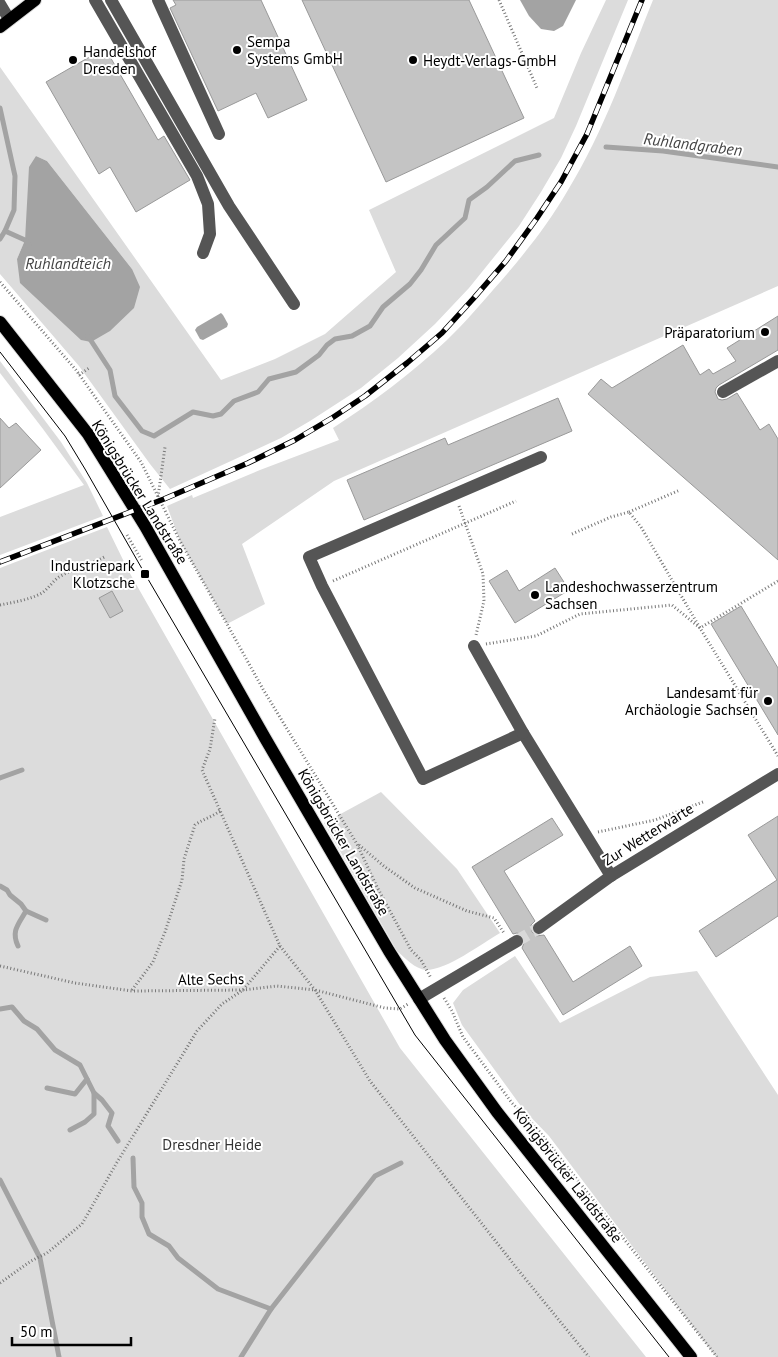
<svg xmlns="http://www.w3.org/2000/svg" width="778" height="1357" font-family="'PT Sans',sans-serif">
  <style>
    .green { fill: #dcdcdc; fill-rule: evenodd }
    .water { fill: #a3a3a3 }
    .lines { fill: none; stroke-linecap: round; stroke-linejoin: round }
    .stream { stroke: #a3a3a3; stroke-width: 5 }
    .building { fill: #c4c4c4; stroke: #999 }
    .minor-tunnel { stroke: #d9d9d9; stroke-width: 12; stroke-dasharray: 12 6; stroke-linecap: butt }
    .major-casing { stroke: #dbdbdb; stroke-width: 14 }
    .path { stroke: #777; stroke-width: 3; stroke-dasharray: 1 2.5; stroke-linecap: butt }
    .minor { stroke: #555; stroke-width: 12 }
    .major { stroke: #000; stroke-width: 12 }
    .tram { stroke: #000; stroke-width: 1 }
    .rail-casing { stroke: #000; stroke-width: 5.5 }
    .rail { stroke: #fff; stroke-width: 4; stroke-dasharray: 11; stroke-linecap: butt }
    .poi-dot { fill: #000; stroke: #fff; stroke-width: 2 }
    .labels { text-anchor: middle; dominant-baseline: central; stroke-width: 4; stroke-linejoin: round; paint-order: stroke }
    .poi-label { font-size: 15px; fill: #000; stroke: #fff; text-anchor: start }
    .street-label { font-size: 15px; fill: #000; stroke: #fff }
    .park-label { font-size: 15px; fill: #333; stroke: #fff }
    .water-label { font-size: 16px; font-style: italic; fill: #444; stroke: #fff }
  </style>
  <rect width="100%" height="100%" fill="#fff"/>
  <!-- green -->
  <g class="green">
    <path d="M606 0H628L576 126 561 158 541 192 519 226 469 288 435 324 398 358 361 388 310 421 281 438 170 489 150 464 79 366 0 274V67L221 380 275 359 325 334 396 272 369 210 554 118 581 53ZM36 156 47 161 132 269 17 259 25 240Z"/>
    <path d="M653 0H778V286L334 481 242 544 265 604 227 624 180 541 167 506 192 495 193 498 260 470 339 440 333 428C373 402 412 373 447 340 466 322 483 301 501 281 526 252 549 223 568 190 604 131 627 64 653 0Z"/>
    <polygon points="0,361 61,442 87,483 103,516 0,555 0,517 84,485 43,429 0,373"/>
    <polygon points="107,527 128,570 400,1048 646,1357 0,1357 0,568"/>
    <path d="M381 792 457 869 500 933C481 944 447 970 426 970 415 969 405 958 397 951L324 823Z"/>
    <polygon points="515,956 560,1023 650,977 697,971 778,1095 778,1357 716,1357 549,1136 523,1109 462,1025 453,1003 463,990"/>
  </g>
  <!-- water -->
  <g class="water">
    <polygon points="520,0 576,0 563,26 554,31 541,29 529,16"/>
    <polygon points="36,156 47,161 132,269 140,287 134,308 110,331 91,342 81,340 20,283 17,259 25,240 29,167"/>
    <polygon points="221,313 223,315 228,324 227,327 203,340 200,339 195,330 197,327"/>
  </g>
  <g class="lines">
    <!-- stream -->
    <g class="stream">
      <polyline points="0,108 15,176 14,210 5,231"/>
      <polyline points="606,147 663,151 778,167"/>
      <polyline points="0,239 5,231 25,240 29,245"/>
      <polyline points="88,336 110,370 115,396 142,431 154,436 193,412 213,416 221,414 234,401 258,392 269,379 296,372 319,355 327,345 335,339 352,336 370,326 383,307 410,284 421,270 436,245 465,218 469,200 487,187 515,161 539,155"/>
      <polyline points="0,778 22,770"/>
      <polyline points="0,886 7,890 10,895 21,904 26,911 46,920"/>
      <path d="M18 946C11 931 18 925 26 911"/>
      <polyline points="0,1009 12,1007 24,1021 37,1029 55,1050 80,1065 94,1093 102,1100 112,1113 108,1126 118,1141"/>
      <polyline points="47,1088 75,1094 87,1079"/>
      <polyline points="70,1130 85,1122 94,1114 94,1093"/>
      <polyline points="133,1158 134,1187 142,1203 142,1217 149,1234 169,1246 178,1258 218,1289 271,1309"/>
      <polyline points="0,1180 40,1258 59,1357"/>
      <polyline points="241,1357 271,1309 375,1176 401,1163"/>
    </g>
  </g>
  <!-- building -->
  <g class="building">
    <polygon points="173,0 261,0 307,100 268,118 256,93 218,111 170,8 176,5"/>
    <polygon points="302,0 469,0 524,118 386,182"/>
    <polygon points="105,48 158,140 164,136 190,180 136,212 110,167 99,174 46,82"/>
    <polygon points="778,316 778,350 719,385 716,388 715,392 718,399 722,400 727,399 737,393 760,430 769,424 778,439 778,560 588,394 601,379 612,388 683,345 700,375 709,369 713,374 736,361 727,348"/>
    <polygon points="558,398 572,431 364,520 347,480 445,438 448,445"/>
    <polygon points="0,418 9,428 16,423 41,450 0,488"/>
    <polygon points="555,568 569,590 515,623 489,581 507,570 519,591"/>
    <polygon points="112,591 123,611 110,618 99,598"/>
    <polygon points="741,606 778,668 778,735 711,624"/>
    <polygon points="778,816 778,916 716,957 699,931 777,880 748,835"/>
    <polygon points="552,818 563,835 504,871 535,921 531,925 532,932 536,936 544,935 573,982 630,946 642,966 563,1015 522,948 525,941 524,936 517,933 513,934 472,867"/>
  </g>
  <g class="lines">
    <!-- minor-tunnel -->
    <polyline class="minor-tunnel" points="517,941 539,928"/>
    <!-- major casing -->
    <g class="major-casing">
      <g id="major">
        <polyline points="0,27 35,0"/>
        <polyline points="0,322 88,434 145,526 265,738 389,951 445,1040 497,1112 691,1357"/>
      </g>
    </g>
    <!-- path -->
    <g class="path">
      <polyline points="499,0 537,88"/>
      <polyline points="0,282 76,370 141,462 180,541 227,624 264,691 357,844 377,887 411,950 421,960 431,978"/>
      <polyline points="79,375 89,368"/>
      <polyline points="158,497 165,447"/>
      <polyline points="459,506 483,574 484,601 476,635"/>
      <polyline points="629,512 680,490"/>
      <polyline points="572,534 611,517 629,512 641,527 700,628 778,756"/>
      <polyline points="127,535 142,561"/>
      <polyline points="333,581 516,501"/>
      <path d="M0 605C14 602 29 600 42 593 48 589 53 581 59 577 74 568 91 565 106 556"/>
      <polyline points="486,644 536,636 580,614 672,605 700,628 778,581"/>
      <polyline points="598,832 655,820 703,802"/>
      <polyline points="359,845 385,867 415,888 467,911 494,918 504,933"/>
      <polyline points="280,946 315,990 370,1081 519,1271 589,1357"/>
      <polyline points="0,966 75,983 132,991 243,990 277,986 315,990 385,1008 400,1009 408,1004"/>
      <path d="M132 990 153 962 165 932 182 880 184 859 195 825C203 819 212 817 220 811"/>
      <polyline points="444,998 452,1011 463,1037 512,1103 538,1130 717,1357"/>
      <polyline points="0,1283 31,1261 47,1253 82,1224 116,1164 197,1031 222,1004 243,990 280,946 202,770 210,749 215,718"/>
    </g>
    <!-- minor -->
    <g class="minor">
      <polyline points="95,0 197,176 208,204 210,234 203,253"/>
      <polyline points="111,0 229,206 294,304"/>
      <polyline points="158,0 219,134"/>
      <polyline points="0,4 9,19"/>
      <polyline points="723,392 778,361"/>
      <polyline points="541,457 309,557 322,586 423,779 523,733 611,876"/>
      <polyline points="474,646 523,733"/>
      <polyline points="539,928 611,876 778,774"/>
      <polyline points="419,999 517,941"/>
    </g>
    <!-- major -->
    <use href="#major" class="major"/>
    <!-- tram -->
    <polyline class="tram" points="0,352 65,436 85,469 145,574 415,1035 669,1357"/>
    <!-- rail casing -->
    <g class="rail-casing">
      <polyline id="rail" points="0,562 164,499 248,463 295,440 332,418 365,396 407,363 442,333 473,299 506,261 537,218 561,182 587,134 642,0"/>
    </g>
    <!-- rail -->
    <use href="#rail" class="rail"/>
  </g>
  <!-- markers -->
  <g class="poi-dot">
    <circle cx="237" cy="50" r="5"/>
    <circle cx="73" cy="60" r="5"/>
    <circle cx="413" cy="60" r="5"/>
    <circle cx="765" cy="332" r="5"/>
    <rect x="140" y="569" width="10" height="10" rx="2.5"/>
    <circle cx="535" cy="595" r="5"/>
    <circle cx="768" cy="701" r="5"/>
  </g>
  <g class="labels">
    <!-- poi labels -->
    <g class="poi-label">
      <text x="247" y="41">Sempa<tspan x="247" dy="17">Systems GmbH</tspan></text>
      <text x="83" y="51">Handelshof<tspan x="83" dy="17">Dresden</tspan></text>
      <text x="423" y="60">Heydt-Verlags-GmbH</text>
      <text x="755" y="332" text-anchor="end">Präparatorium</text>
      <text x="135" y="565" text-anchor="end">Industriepark<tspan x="135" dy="17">Klotzsche</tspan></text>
      <text x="545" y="586">Landeshochwasserzentrum<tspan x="545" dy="17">Sachsen</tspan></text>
      <text x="758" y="692" text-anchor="end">Landesamt für<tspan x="758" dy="17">Archäologie Sachsen</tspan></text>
    </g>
    <!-- street labels -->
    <g class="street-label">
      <text transform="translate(140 492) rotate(58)">Königsbrücker Landstraße</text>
      <text transform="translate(648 834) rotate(-32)">Zur Wetterwarte</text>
      <text transform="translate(344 842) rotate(60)">Königsbrücker Landstraße</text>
      <text transform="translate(211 979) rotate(-1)">Alte Sechs</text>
      <text transform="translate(568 1175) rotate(52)">Königsbrücker Landstraße</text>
    </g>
    <!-- park labels -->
    <g class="park-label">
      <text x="212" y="1144">Dresdner Heide</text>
    </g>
    <!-- water labels -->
    <g class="water-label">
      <text transform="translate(693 144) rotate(7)">Ruhlandgraben</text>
      <text x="68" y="263">Ruhlandteich</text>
    </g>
  </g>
  <!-- scale -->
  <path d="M12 1337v8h119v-8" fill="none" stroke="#000000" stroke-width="2.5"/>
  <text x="20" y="1337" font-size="15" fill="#000000" stroke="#ffffff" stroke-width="4" paint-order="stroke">50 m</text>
</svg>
